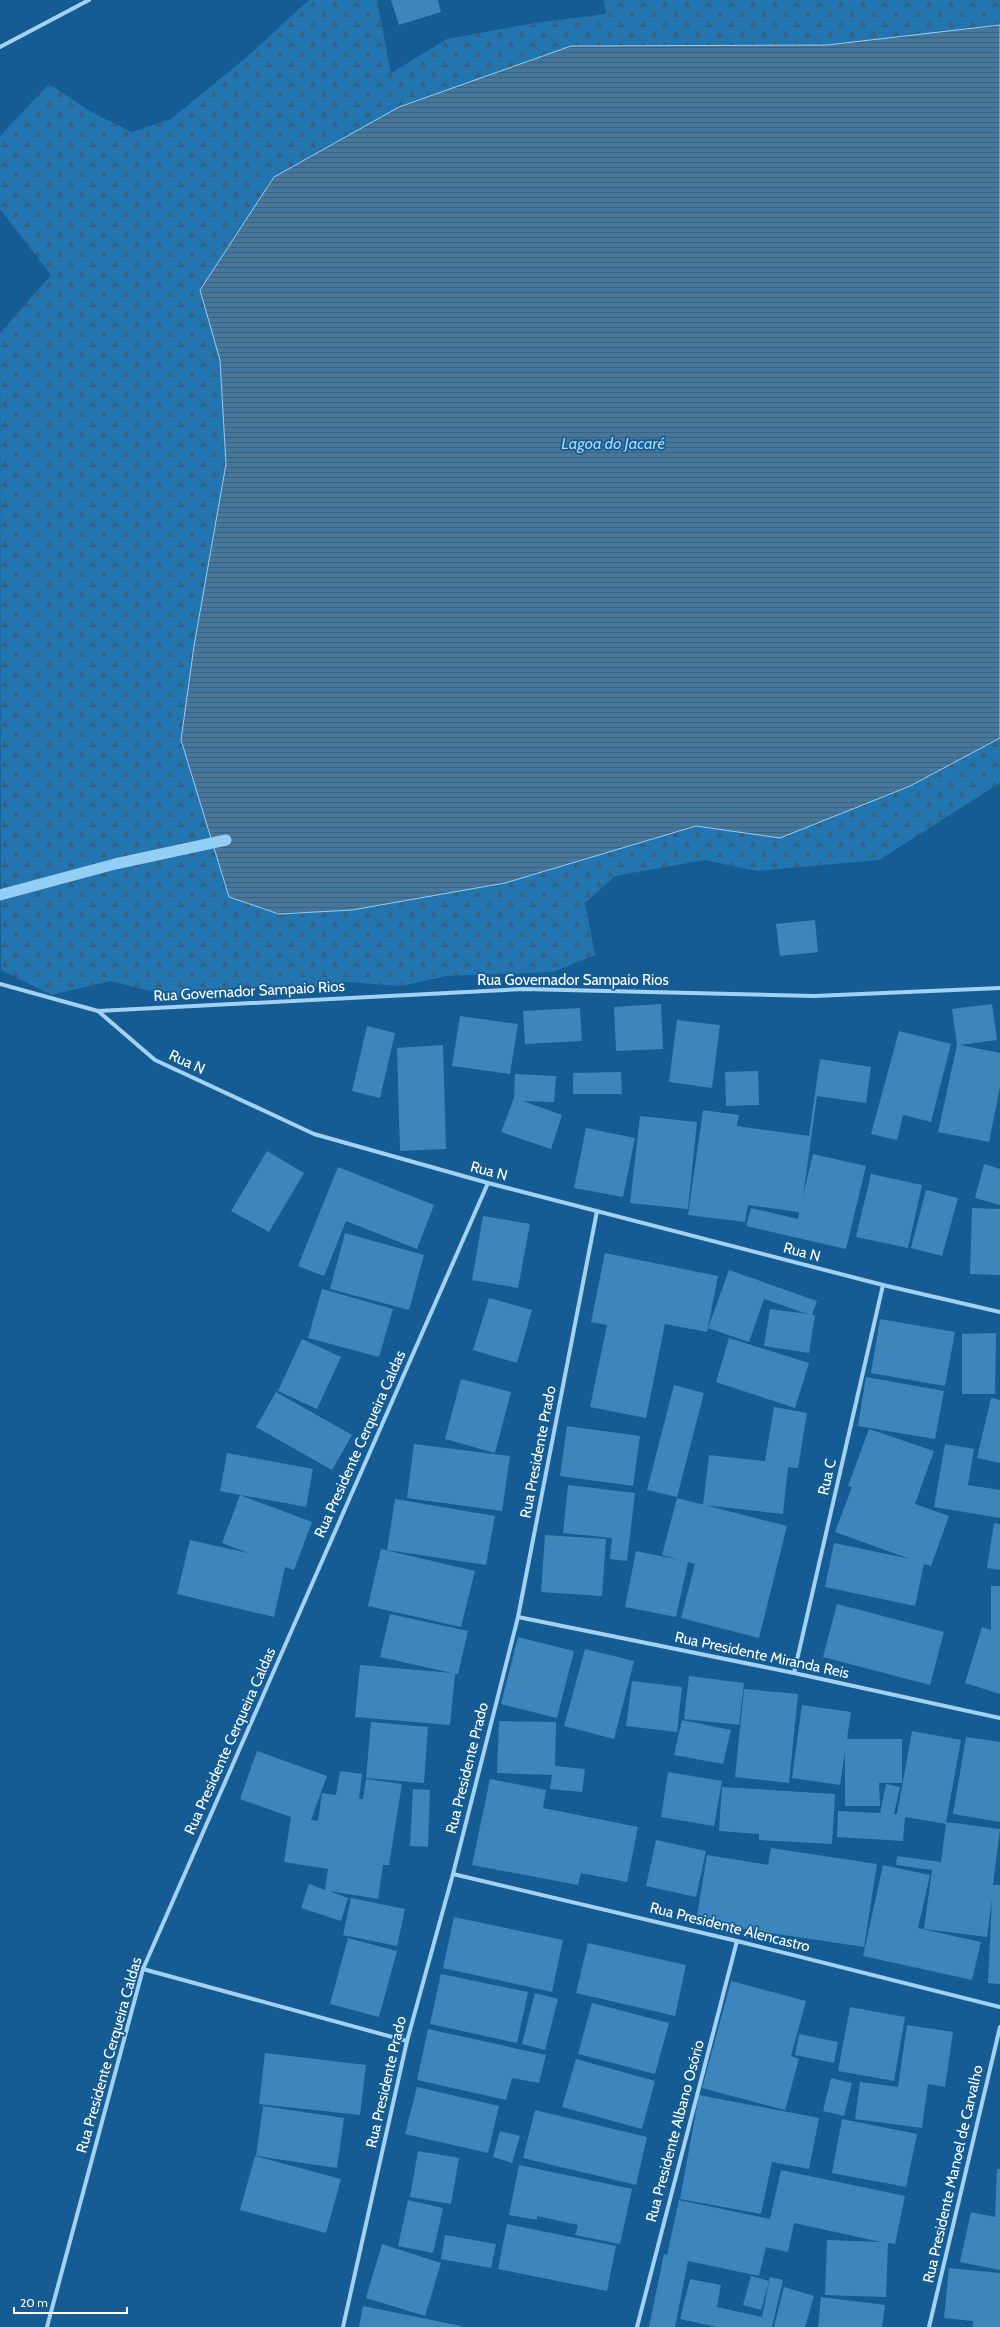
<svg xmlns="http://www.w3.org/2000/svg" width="1000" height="2327" font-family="Cabin,sans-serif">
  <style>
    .forest { fill: url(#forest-firs) }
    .water { fill: url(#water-rules); stroke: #95cef4 }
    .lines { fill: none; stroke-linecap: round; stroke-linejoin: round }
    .stream { stroke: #95cef4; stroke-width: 11 }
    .building { fill: #3d86bb }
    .minor { stroke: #a3d1f2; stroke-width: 4 }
    .labels { text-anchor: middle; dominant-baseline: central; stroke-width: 3.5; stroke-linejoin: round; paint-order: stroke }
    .street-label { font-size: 15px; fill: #fff; stroke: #145c93 }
    .water-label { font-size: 16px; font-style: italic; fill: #afdaf8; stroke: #145c93 }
  </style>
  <defs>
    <pattern id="forest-firs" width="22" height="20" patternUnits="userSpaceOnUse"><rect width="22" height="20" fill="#2375b0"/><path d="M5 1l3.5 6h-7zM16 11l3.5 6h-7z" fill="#38607e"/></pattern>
    <pattern id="water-rules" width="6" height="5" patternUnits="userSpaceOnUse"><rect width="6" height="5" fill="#44779e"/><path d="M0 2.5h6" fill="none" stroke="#485f71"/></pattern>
  </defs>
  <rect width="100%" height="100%" fill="#145c93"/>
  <!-- forest -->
  <polygon class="forest" points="309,0 377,0 391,73 447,39 534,23 606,14 604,0 1000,0 1000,783 879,860 757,871 704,860 615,876 585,903 595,955 553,972 446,976 401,986 347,982 299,989 242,986 176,997 110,981 52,995 1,970 0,333 51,275 0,209 0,136 49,84 93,113 132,132 171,119 248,56"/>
  <!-- water -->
  <polygon class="water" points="1000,25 1000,738 910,786 780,838 696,826 505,883 352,910 279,914 229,897 181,740 194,646 226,464 220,360 200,290 274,177 399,107 571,46 827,45"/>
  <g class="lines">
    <!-- stream -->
    <polyline class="stream" points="0,895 115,864 226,840"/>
  </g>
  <!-- building -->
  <g class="building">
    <polygon points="391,0 438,0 441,12 399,25"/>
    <polygon points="815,920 818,952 780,956 776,924"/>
    <polygon points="661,1004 663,1049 616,1051 614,1007"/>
    <polygon points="992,1004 997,1040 960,1045 1000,1053 1000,1087 989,1142 938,1132 957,1045 952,1009"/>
    <polygon points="580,1008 582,1041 525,1044 523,1011"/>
    <polygon points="460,1016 518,1024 510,1074 452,1066"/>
    <polygon points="677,1020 720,1025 712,1088 669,1082"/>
    <polygon points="367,1026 395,1033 380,1098 352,1091"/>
    <polygon points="899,1031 951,1044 931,1122 903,1115 897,1140 871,1134"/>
    <polygon points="443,1045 446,1149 400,1151 397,1048"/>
    <polygon points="820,1059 871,1067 866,1103 817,1096 803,1196 813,1154 866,1166 846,1249 746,1226 751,1208 798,1219 799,1212 748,1205 745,1222 688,1215 703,1110 739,1115 737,1126 809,1136"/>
    <polygon points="758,1071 759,1105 726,1106 725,1072"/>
    <polygon points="621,1072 622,1094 573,1094 573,1073"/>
    <polygon points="515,1074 556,1076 554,1102 523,1101 562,1115 551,1149 501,1132 514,1098"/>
    <polygon points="640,1116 697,1122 688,1209 630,1203"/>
    <polygon points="586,1128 635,1138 623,1197 574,1188"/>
    <polygon points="267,1151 304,1173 269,1232 231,1211"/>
    <polygon points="984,1164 1000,1169 1000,1205 975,1198"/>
    <polygon points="338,1167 434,1205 417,1249 346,1221 324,1276 298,1266"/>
    <polygon points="871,1174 922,1185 908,1248 856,1237"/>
    <polygon points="926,1190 958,1198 942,1256 911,1248"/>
    <polygon points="972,1208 1000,1209 1000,1275 970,1274"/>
    <polygon points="483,1216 530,1224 518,1288 472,1280"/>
    <polygon points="345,1233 424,1255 409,1310 330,1289"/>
    <polygon points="605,1253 718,1276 707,1332 665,1324 646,1418 590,1407 607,1325 591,1322"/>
    <polygon points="729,1270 817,1301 812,1315 815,1315 809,1353 764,1346 770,1309 808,1314 764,1299 749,1342 708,1328"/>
    <polygon points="322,1289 393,1309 379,1357 308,1338"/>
    <polygon points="489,1298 532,1310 517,1363 473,1350"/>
    <polygon points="880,1319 955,1332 945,1386 871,1373"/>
    <polygon points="996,1333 995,1394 962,1394 962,1334"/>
    <polygon points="729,1338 809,1363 795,1408 716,1382"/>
    <polygon points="302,1339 341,1357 317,1409 278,1391"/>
    <polygon points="866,1377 944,1391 935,1439 858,1426"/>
    <polygon points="461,1379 511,1392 495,1453 445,1439"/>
    <polygon points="674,1385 704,1393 677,1497 647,1490"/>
    <polygon points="276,1392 352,1435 332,1470 256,1427"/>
    <polygon points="991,1398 1000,1400 1000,1463 977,1458"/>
    <polygon points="774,1407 807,1413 798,1468 788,1467 783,1514 703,1505 709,1455 765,1461"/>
    <polygon points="567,1426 640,1436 633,1486 560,1476"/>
    <polygon points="869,1429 934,1451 915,1504 949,1516 931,1566 924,1564 915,1606 825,1587 834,1543 910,1559 835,1532 852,1487 848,1486"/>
    <polygon points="414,1444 510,1456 502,1511 407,1498"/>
    <polygon points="945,1444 974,1449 968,1485 1000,1490 1000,1518 934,1507"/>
    <polygon points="227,1453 313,1469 306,1507 220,1491"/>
    <polygon points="568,1485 635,1493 627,1561 610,1559 612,1538 563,1533"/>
    <polygon points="240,1495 312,1522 294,1570 285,1567 274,1617 177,1594 190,1540 248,1553 222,1543"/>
    <polygon points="677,1498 787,1526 759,1638 681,1618 695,1564 688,1562 676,1617 625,1607 636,1551 680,1560 662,1555"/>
    <polygon points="395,1499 495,1516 486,1565 387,1550"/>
    <polygon points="994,1523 1000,1524 1000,1570 987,1568"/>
    <polygon points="545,1535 606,1539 602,1596 541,1592"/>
    <polygon points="381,1549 475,1571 461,1627 368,1606"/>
    <polygon points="991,1586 1000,1586 1000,1694 965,1683 982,1627 991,1630"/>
    <polygon points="837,1604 944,1632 930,1685 823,1657"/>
    <polygon points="390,1614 468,1631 458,1674 455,1674 450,1725 355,1717 360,1665 452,1673 380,1657"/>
    <polygon points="518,1637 574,1651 557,1718 501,1704"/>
    <polygon points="585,1649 634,1661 614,1739 564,1726"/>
    <polygon points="689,1676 744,1683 739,1725 684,1719"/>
    <polygon points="632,1681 682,1687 677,1732 626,1726"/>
    <polygon points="744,1689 798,1694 789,1783 735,1777"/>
    <polygon points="802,1705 851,1712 847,1739 902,1739 902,1783 879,1783 880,1806 845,1806 845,1752 840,1785 792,1778"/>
    <polygon points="682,1720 731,1730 723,1764 674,1755"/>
    <polygon points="499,1721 556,1722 555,1766 585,1769 582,1792 550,1789 552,1775 497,1773"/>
    <polygon points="371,1722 428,1727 424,1783 366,1778"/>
    <polygon points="912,1731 961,1740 946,1822 1000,1829 993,1885 1000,1885 1000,1984 988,1983 992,1899 987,1937 924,1929 932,1870 896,1865 897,1856 941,1862 946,1824 905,1817 903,1841 837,1837 838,1811 880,1813 886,1784 900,1787 894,1814 897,1814"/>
    <polygon points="966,1737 1000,1742 1000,1822 953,1814"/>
    <polygon points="257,1751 327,1776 311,1820 318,1821 322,1793 336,1795 340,1771 362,1774 359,1799 363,1799 366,1779 402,1784 389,1865 383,1865 378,1899 329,1891 348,1898 341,1921 301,1908 309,1884 325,1890 328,1869 284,1862 291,1817 240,1799"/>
    <polygon points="668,1772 722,1781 714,1826 661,1817"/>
    <polygon points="490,1779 546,1790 543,1808 638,1827 627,1882 581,1873 578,1885 472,1865"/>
    <polygon points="722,1787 835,1794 832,1844 759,1840 759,1834 719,1831"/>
    <polygon points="413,1789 430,1790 428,1847 410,1846"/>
    <polygon points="656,1840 706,1851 696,1897 646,1886"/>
    <polygon points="771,1848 877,1864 864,1947 696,1922 707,1855 768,1865"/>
    <polygon points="883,1865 930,1875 918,1928 981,1942 972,1980 863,1956"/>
    <polygon points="351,1898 405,1909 397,1946 343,1935"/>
    <polygon points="454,1917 563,1940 552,1992 443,1968"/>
    <polygon points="348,1938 397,1951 379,2017 330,2004"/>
    <polygon points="588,1943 686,1965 675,2016 576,1993"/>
    <polygon points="441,1974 528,1992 517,2043 430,2024"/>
    <polygon points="731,1981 806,2001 791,2056 799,2059 785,2110 702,2088"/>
    <polygon points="535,1993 558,1999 545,2050 522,2044"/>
    <polygon points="592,2003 669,2023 655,2074 578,2054"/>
    <polygon points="850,2007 905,2017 894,2081 838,2071"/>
    <polygon points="907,2025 953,2032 945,2087 928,2084 922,2128 855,2119 860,2082 898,2087"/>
    <polygon points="428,2029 546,2055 539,2083 512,2078 506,2100 417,2080"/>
    <polygon points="799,2034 838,2042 834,2063 795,2055"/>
    <polygon points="265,2053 366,2065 360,2115 259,2104"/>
    <polygon points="576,2059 655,2081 642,2129 562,2107"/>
    <polygon points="831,2078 852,2083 844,2116 823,2111"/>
    <polygon points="417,2087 499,2106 488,2153 405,2134"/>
    <polygon points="699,2095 819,2118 809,2169 772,2162 761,2214 680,2199"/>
    <polygon points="263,2106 344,2118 337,2168 256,2156"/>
    <polygon points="535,2110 647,2137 636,2185 523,2158"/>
    <polygon points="842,2119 917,2134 906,2187 832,2173"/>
    <polygon points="500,2131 520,2136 512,2163 493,2157"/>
    <polygon points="418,2151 459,2158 451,2204 410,2197"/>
    <polygon points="255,2156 341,2179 326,2233 240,2210"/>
    <polygon points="519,2165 632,2189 620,2244 575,2235 578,2225 537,2216 537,2220 509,2215"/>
    <polygon points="997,2169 1000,2169 1000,2270 960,2262 971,2212 995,2217"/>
    <polygon points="781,2170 905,2196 895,2244 888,2243 886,2297 825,2295 827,2240 881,2242 794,2223 788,2252 766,2247 759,2276 688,2261 675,2327 649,2327 664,2254 667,2255 679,2200 770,2219"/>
    <polygon points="408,2200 443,2208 433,2253 398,2246"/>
    <polygon points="507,2224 616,2246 607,2291 498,2269"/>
    <polygon points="445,2235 496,2244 491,2268 441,2259"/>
    <polygon points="382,2244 441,2263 425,2316 366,2298"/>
    <polygon points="949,2268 1000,2273 1000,2327 973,2327 973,2321 944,2318"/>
    <polygon points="751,2276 769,2281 761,2310 743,2305"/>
    <polygon points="770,2277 783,2280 772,2327 717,2327 680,2319 690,2279 721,2285 717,2307 762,2317"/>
    <polygon points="784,2287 814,2296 805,2327 774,2327"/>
    <polygon points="821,2297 885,2305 882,2327 818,2327"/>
    <polygon points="363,2306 461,2326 461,2327 359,2327"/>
  </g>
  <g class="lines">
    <!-- minor -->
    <g class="minor">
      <polyline points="0,47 89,0"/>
      <polyline points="0,984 98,1011 155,1060 314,1134 488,1183 883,1285 1000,1312"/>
      <polyline points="98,1011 524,989 814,996 1000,988"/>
      <polyline points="518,1617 794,1673 1000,1718"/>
      <polyline points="794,1673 883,1285"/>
      <polyline points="453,1874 737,1941 1000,2007"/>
      <polyline points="143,1969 407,2041"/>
      <polyline points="47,2327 143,1969 488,1183"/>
      <polyline points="343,2327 407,2041 453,1874 518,1617 597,1211"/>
      <polyline points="637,2327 737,1941"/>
      <polyline points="929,2327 1000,2027"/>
    </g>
  </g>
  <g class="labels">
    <!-- street labels -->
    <g class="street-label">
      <text x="573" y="980">Rua Governador Sampaio Rios</text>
      <text transform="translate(249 991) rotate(-3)">Rua Governador Sampaio Rios</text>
      <text transform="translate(187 1062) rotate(25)">Rua N</text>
      <text transform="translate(489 1171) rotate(15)">Rua N</text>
      <text transform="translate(802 1252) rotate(15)">Rua N</text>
      <text transform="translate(360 1444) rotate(-66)">Rua Presidente Cerqueira Caldas</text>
      <text transform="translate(538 1452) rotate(-79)">Rua Presidente Prado</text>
      <text transform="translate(827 1477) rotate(-77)">Rua C</text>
      <text transform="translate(762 1655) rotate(12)">Rua Presidente Miranda Reis</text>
      <text transform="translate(230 1741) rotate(-66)">Rua Presidente Cerqueira Caldas</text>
      <text transform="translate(467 1768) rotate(-76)">Rua Presidente Prado</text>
      <text transform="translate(730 1927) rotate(14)">Rua Presidente Alencastro</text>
      <text transform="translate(109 2055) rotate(-74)">Rua Presidente Cerqueira Caldas</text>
      <text transform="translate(386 2082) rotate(-77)">Rua Presidente Prado</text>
      <text transform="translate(675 2131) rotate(-75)">Rua Presidente Albano Osório</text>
      <text transform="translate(953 2174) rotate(-77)">Rua Presidente Manoel de Carvalho</text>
    </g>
    <!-- water labels -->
    <g class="water-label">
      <text x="613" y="443">Lagoa do Jacaré</text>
    </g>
  </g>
  <!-- scale -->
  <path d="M14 2307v6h113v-6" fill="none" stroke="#ffffff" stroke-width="2"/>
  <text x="20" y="2307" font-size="12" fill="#ffffff" stroke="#145c93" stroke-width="3" paint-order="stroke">20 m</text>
</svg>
